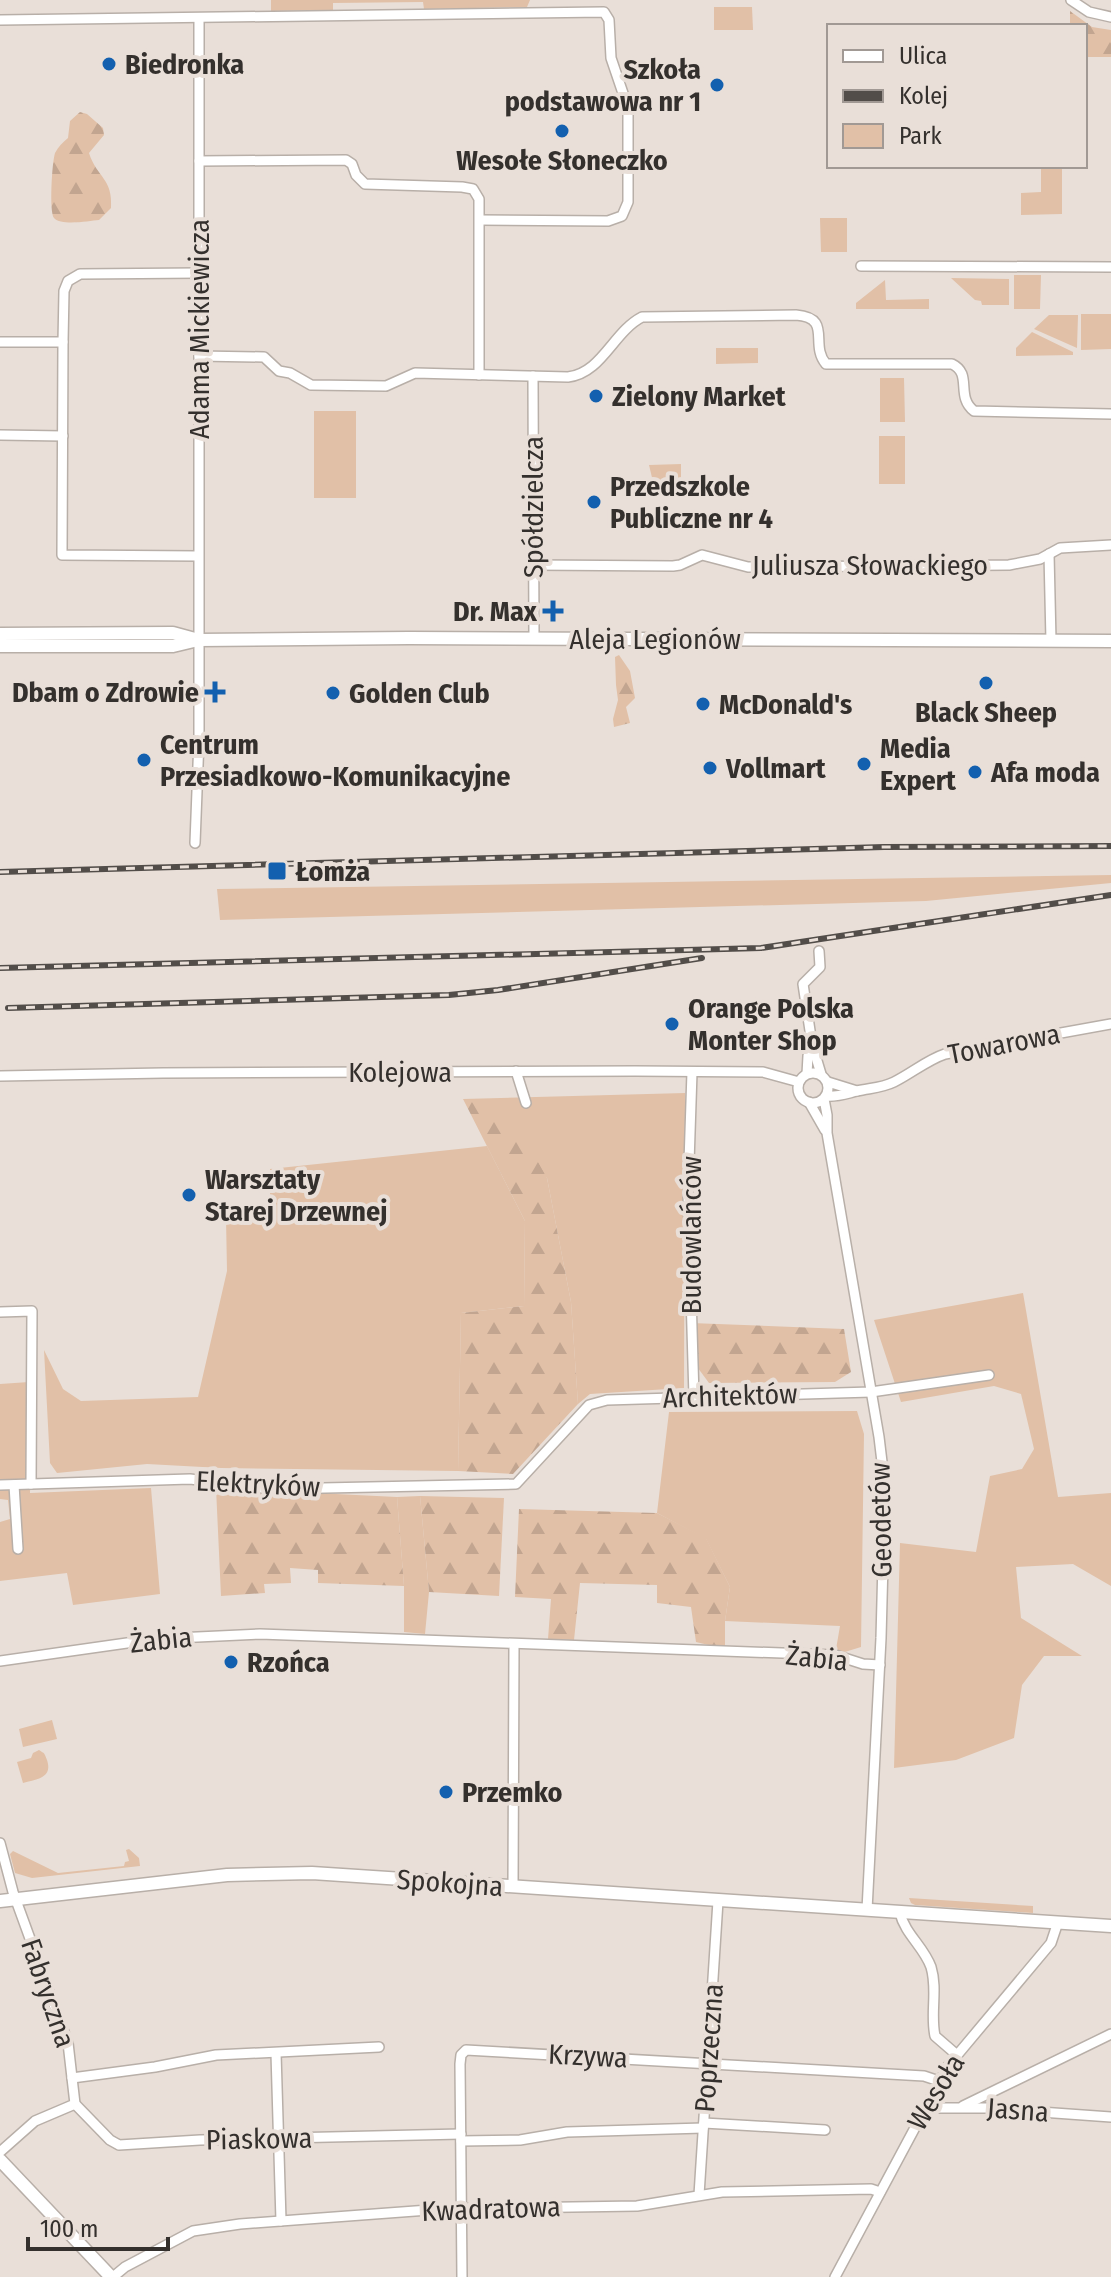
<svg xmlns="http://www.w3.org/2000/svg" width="1111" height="2277" font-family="'Fira Sans Condensed',sans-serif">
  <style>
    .green { fill: #e1c0a7 }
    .forest { fill: url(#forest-firs) }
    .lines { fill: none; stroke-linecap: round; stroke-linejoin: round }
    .street-casing { stroke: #b8afa8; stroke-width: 12 }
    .secondary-casing { stroke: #b8afa8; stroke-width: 15 }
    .street { stroke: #fff; stroke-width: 9 }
    .secondary { stroke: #fff; stroke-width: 12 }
    .rail-casing { stroke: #524d49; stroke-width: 6 }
    .rail { stroke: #e9dfd8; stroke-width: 3; stroke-dasharray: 9; stroke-linecap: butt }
    .poi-dot { fill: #1360af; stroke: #e9dfd8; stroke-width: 3 }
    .labels { text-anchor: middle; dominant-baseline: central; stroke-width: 8; stroke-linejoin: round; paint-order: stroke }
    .poi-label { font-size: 28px; font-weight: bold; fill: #34302d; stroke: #e9dfd8; text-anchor: start }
    .street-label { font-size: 28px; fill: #34302d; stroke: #e9dfd8 }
  </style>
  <defs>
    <pattern id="forest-firs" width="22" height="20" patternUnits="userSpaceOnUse" patternTransform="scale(2)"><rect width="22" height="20" fill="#e1c0a7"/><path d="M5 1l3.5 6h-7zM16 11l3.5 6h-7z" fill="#c2a590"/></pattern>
  </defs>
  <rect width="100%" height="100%" fill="#e9dfd8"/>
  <!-- green -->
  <g class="green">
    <polygon points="271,0 530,0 527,7 424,9 423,2 333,3 333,10 271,11"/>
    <polygon points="714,7 752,7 753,30 714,30"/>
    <polygon points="1041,166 1062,166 1062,214 1021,215 1021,193 1041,192"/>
    <polygon points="820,218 847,218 847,252 821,252"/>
    <polygon points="1014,275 1041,275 1040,309 1014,309"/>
    <polygon points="951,278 1009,279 1009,305 982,305 981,301 975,300"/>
    <polygon points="885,280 886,300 929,299 929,309 856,309 856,303"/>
    <polygon points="1081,314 1111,314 1111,349 1081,350"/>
    <polygon points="1049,315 1078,315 1077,348 1034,329"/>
    <polygon points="1032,332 1073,352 1073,355 1016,356 1016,348"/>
    <polygon points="716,348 758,348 758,363 716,364"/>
    <polygon points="880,378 904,378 905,422 880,422"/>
    <rect x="314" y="411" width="42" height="87"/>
    <polygon points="905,436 905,484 879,484 879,436"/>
    <polygon points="681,464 681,490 655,490 649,465"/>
    <polygon points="1111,875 1111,883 926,901 220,920 217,889"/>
    <polygon points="685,1093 684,1388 590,1394 578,1404 571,1302 547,1178 463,1099"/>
    <polygon points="487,1146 525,1221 524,1306 461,1313 458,1471 221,1468 147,1464 57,1473 50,1463 44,1350 63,1389 81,1401 198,1397 227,1271 226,1218 270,1215 270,1169"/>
    <polygon points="1023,1293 1058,1497 1111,1493 1111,1586 1073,1564 1016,1567 1021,1618 1082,1656 1044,1656 1022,1685 1014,1738 956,1760 894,1768 900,1543 976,1552 990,1476 1022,1469 1034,1449 1021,1394 994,1386 901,1402 874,1320"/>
    <polygon points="29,1382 30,1493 151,1488 160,1594 73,1605 67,1573 0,1581 0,1522 10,1519 8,1500 0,1499 0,1384"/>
    <polygon points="857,1411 864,1434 861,1647 835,1655 840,1626 725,1621 730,1587 706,1539 657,1513 669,1412"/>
    <polygon points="420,1496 429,1592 425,1634 404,1632 404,1586 397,1497"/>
    <polygon points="52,1720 57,1739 23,1747 19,1729"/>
    <path d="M39 1750C45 1754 44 1752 47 1760 53 1778 37 1779 23 1783L17 1762 31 1758 33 1753Z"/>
    <polygon points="129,1849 139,1858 140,1866 32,1878 15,1873 10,1854 13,1851 58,1873 124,1866 125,1862 129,1861 126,1850"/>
    <polygon points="909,1898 1033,1906 1033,1913 915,1905 911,1903"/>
  </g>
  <!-- forest -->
  <g class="forest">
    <polygon points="1070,11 1092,27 1111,30 1111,57 1085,57 1085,26 1070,26"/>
    <path d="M80 112 87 114 103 128 104 135 89 153C97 178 113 178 111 208L99 220C89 221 61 226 54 218 49 212 52 162 55 153 58 147 63 142 68 138L70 121Z"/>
    <polygon points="619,655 630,671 635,698 626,707 630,723 614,727 613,719 618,700 616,685 615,657"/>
    <polygon points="463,1099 513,1116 547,1178 571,1302 578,1404 513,1474 458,1471 461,1313 524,1306 525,1221"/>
    <polygon points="691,1323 844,1329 851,1372 835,1382 709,1383 692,1360"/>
    <polygon points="216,1488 397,1497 404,1586 318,1583 318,1570 290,1568 291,1583 264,1584 265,1593 221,1596"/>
    <polygon points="420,1496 504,1498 499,1596 429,1592"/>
    <polygon points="519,1509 657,1513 706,1538 730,1587 725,1621 725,1649 696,1642 691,1607 657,1603 657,1585 580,1583 574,1640 548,1639 551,1599 515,1597"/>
  </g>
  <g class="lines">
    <!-- street casing -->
    <g class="street-casing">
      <g id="street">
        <polyline points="1071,0 1089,12 1111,17"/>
        <polyline points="0,20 604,12 609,20 611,58 628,108 628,202 622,216 608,221 480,220"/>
        <polyline points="199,161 346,160 352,164 356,175 365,184 462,187 473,189 479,199 479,375"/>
        <polyline points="861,266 1111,267"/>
        <polyline points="0,342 63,342 64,291 68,281 80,274 199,273"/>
        <polyline points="63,342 62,555 198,556"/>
        <path d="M199 356 264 357 279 371 290 373 311 385 386 386 415 373 568 377C602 373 613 332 642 317L796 315C833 318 809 344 826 364H952C973 374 955 396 974 411L1111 414"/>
        <polyline points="533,376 534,639"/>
        <polyline points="0,435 63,436"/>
        <polyline points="1049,554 1051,641"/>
        <polyline points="533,565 673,566 680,565 702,555 748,567 1009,565 1040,559 1060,548 1111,545"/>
        <polyline points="195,843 199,739 199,18"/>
        <polyline points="819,951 820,967 803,984 812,1044 821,1074"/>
        <polyline points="516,1071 526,1103"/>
        <polyline points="692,1072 688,1193 694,1397"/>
        <circle cx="813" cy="1088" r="15"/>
        <polyline points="807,1074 808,1056 812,1044"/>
        <polyline points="0,1076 163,1073 635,1071 763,1072 799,1082"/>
        <polyline points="828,1082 857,1091"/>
        <path d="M826 1096C838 1097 845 1094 857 1091 870 1088 882 1088 894 1082 912 1073 927 1060 945 1054L1111 1024"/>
        <polyline points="824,1099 827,1115 827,1133 879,1437 885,1487 881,1638 867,1910"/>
        <polyline points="809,1102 825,1130"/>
        <polyline points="0,1312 32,1311 31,1484"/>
        <path d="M0 1485 190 1479C219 1482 247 1488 276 1489L516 1484 589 1405 607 1400 871 1392 989 1375"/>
        <polyline points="14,1485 18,1549"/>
        <polyline points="0,1661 155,1639 260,1634 835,1655 863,1664 880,1665"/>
        <polyline points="0,1843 13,1892 68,2043 75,2104 35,2121 0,2152"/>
        <polyline points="513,1887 514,1645"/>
        <path d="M900 1913C905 1934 924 1947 931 1967 938 1990 930 2013 935 2036L957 2055"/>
        <polyline points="276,2053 281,2221"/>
        <polyline points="72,2078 155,2067 216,2055 379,2047"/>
        <polyline points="75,2104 110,2140 119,2145 200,2140 461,2134"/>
        <polyline points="963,2106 1111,2034"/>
        <polyline points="924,2108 986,2108 1111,2117"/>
        <polyline points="704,2123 825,2130"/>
        <polyline points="461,2141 520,2140 567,2132 703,2128"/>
        <polyline points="699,2195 718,1901"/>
        <polyline points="113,2277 125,2267 193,2231 240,2224 442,2209 637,2206 722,2192 871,2189 880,2192"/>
        <polyline points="462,2277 460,2064 461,2055 466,2050 924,2076 939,2081"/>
        <polyline points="835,2277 948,2066 1051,1943 1058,1922"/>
      </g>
    </g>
    <!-- secondary casing -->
    <g class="secondary-casing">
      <g id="secondary">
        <polyline points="0,634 173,633 195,639"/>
        <polyline points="0,646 173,646 198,640 409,638 1111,641"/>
        <polyline points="0,1901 227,1875 312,1873 1111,1926"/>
        <polyline points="0,2160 111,2277"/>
      </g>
    </g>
    <!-- street -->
    <use href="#street" class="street"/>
    <!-- secondary -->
    <use href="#secondary" class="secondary"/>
    <!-- rail casing -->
    <g class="rail-casing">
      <g id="rail">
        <polyline points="0,872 884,847 1111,846"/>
        <polyline points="0,968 761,948 1111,895"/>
        <polyline points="8,1008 449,995 498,990 702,958"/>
      </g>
    </g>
    <!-- rail -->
    <use href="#rail" class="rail"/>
  </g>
  <!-- markers -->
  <g class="poi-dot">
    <circle cx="109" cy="64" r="8"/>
    <circle cx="717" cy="85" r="8"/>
    <circle cx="562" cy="131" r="8"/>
    <circle cx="596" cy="396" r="8"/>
    <circle cx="594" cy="502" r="8"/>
    <path d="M549 599h8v8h8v8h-8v8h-8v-8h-8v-8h8z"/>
    <circle cx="986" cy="683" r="8"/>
    <path d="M211 680h8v8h8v8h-8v8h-8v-8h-8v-8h8z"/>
    <circle cx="333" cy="693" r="8"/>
    <circle cx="703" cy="704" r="8"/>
    <circle cx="144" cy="760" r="8"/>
    <circle cx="864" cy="764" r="8"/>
    <circle cx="710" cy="768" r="8"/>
    <circle cx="975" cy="772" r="8"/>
    <rect x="267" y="861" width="20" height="20" rx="4"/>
    <circle cx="672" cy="1024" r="8"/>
    <circle cx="189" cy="1195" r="8"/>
    <circle cx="231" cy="1662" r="8"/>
    <circle cx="446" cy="1792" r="8"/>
  </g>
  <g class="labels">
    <!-- poi labels -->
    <g class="poi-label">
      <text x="125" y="64">Biedronka</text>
      <text x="701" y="69" text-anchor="end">Szkoła<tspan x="701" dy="32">podstawowa nr 1</tspan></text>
      <text x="562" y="160" text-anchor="middle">Wesołe Słoneczko</text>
      <text x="612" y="396">Zielony Market</text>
      <text x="610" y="486">Przedszkole<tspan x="610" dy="32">Publiczne nr 4</tspan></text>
      <text x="537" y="611" text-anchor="end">Dr. Max</text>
      <text x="199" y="692" text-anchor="end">Dbam o Zdrowie</text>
      <text x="349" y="693">Golden Club</text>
      <text x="719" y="704">McDonald's</text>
      <text x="986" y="712" text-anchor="middle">Black Sheep</text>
      <text x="160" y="744">Centrum<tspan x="160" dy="32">Przesiadkowo-Komunikacyjne</tspan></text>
      <text x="880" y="748">Media<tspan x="880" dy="32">Expert</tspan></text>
      <text x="726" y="768">Vollmart</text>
      <text x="991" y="772">Afa moda</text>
      <text x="295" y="871">Łomża</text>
      <text x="688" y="1008">Orange Polska<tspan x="688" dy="32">Monter Shop</tspan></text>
      <text x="205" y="1179">Warsztaty<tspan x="205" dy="32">Starej Drzewnej</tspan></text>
      <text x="247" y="1662">Rzońca</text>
      <text x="462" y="1792">Przemko</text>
    </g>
    <!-- street labels -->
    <g class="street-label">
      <text transform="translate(199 329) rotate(-90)">Adama Mickiewicza</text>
      <text transform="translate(533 507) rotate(-90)">Spółdzielcza</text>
      <text x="870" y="565">Juliusza Słowackiego</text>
      <text x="655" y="639">Aleja Legionów</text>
      <text transform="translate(1004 1044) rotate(-11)">Towarowa</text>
      <text x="400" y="1072">Kolejowa</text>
      <text transform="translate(691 1235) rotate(-90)">Budowlańców</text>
      <text transform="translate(730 1396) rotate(-2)">Architektów</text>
      <text transform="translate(258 1484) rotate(3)">Elektryków</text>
      <text transform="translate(881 1520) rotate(-91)">Geodetów</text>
      <text transform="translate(161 1640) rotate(-6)">Żabia</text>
      <text transform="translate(817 1658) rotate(6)">Żabia</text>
      <text transform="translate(450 1883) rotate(4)">Spokojna</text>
      <text transform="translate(48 1993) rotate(71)">Fabryczna</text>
      <text transform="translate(709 2048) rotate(-86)">Poprzeczna</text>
      <text transform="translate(588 2056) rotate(3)">Krzywa</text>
      <text transform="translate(936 2092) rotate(-59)">Wesoła</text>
      <text transform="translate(1018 2110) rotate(4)">Jasna</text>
      <text transform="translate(259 2139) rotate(-1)">Piaskowa</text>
      <text transform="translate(491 2209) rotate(-2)">Kwadratowa</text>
    </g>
  </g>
  <!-- legend -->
  <rect x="827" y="24" width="260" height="144" fill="#e9dfd8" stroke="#a19994" stroke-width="2"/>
  <rect x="843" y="50" width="40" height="12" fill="#ffffff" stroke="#a19994" stroke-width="2"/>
  <text x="899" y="64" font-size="24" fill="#34302d">Ulica</text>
  <rect x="843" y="90" width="40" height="12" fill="#524d49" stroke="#a19994" stroke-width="2"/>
  <text x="899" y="104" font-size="24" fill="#34302d">Kolej</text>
  <rect x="843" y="124" width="40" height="24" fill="#e1c0a7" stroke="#a19994" stroke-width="2"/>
  <text x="899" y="144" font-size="24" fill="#34302d">Park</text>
  <!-- scale -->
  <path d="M28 2237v12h140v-12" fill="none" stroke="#34302d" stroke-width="4"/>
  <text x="40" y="2237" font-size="24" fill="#34302d" stroke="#e9dfd8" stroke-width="6" paint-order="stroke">100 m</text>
</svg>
